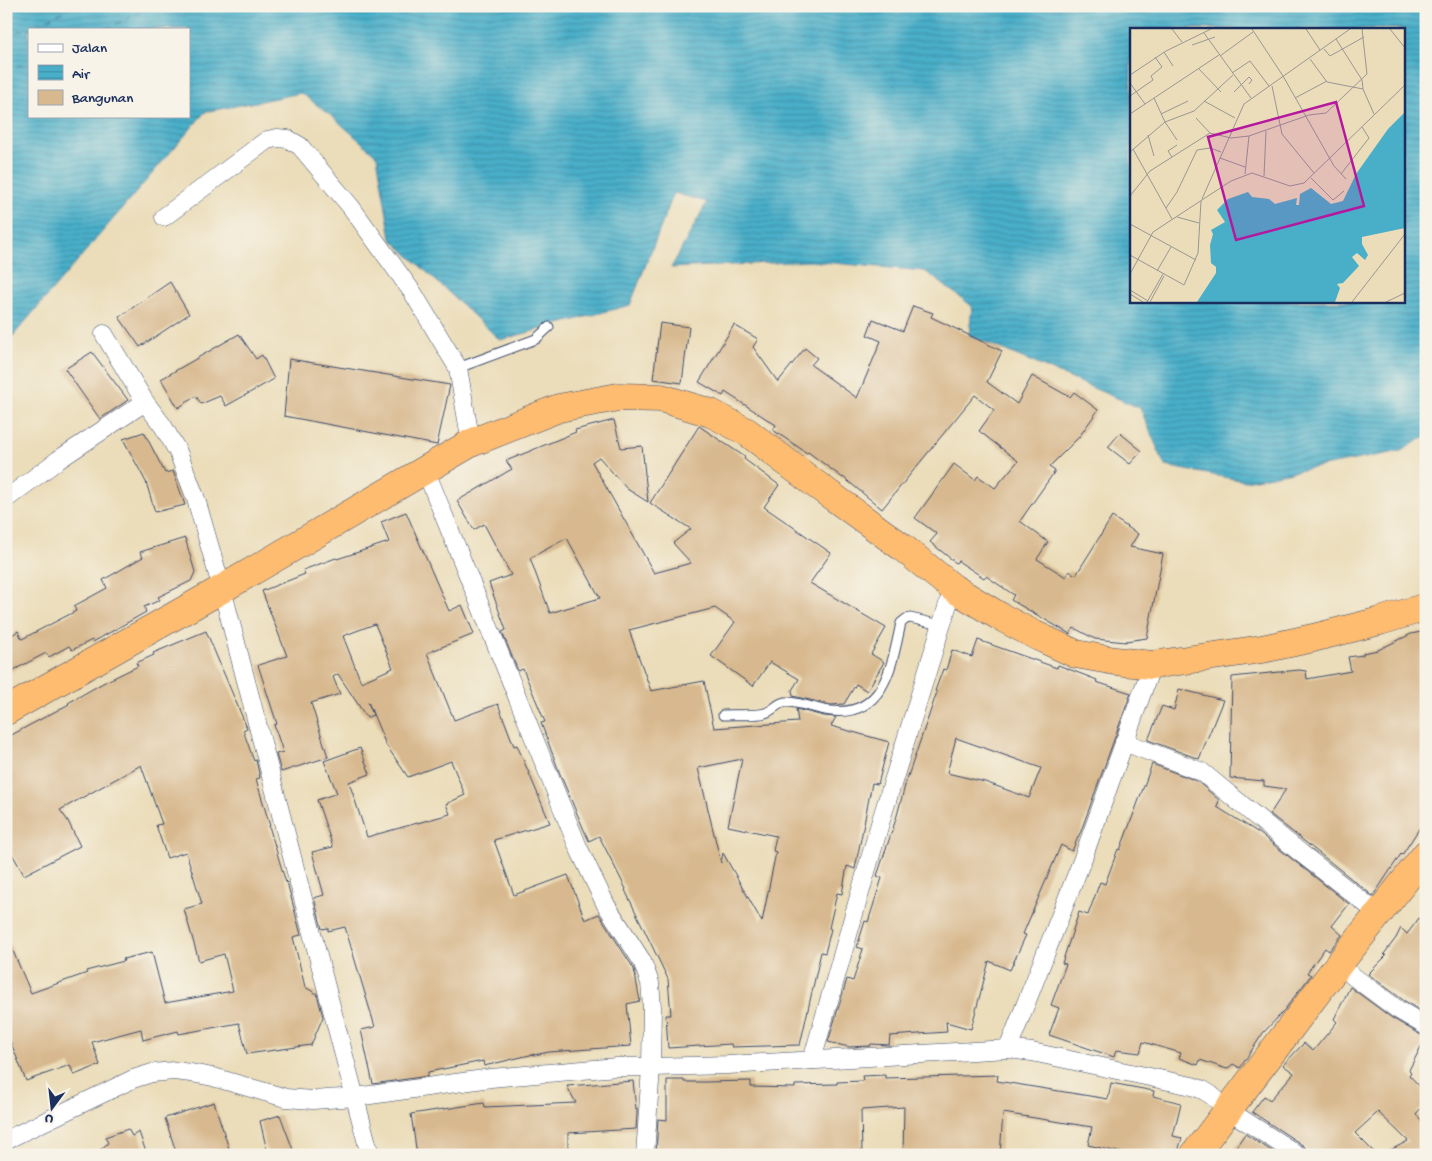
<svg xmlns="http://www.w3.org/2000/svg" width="1432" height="1161" font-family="'Gochi Hand',sans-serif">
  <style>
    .water { fill: url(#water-rules); stroke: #326f94; fill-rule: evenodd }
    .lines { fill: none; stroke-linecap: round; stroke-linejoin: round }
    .ferry { stroke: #29557e; stroke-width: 1; stroke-dasharray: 6 5; stroke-linecap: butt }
    .building { fill: #d8b98f; fill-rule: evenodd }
    .lane-casing { stroke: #3a496c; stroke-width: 11 }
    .street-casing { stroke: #3a496c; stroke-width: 19 }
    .highway-casing { stroke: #3a496c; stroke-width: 29 }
    .lane { stroke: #fff; stroke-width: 9 }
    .street { stroke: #fff; stroke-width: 18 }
    .highway { stroke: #febc70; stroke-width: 28 }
    .inset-river { fill: none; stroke: #49afc9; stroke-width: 2.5 }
    .inset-road { fill: none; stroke: #989795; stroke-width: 1 }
    .view { fill: #b5179e; fill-opacity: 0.15; stroke: #b5179e; stroke-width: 2.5 }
    .inset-edge { fill: none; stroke: #1b2f5e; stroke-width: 2.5 }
  </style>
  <defs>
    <pattern id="water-rules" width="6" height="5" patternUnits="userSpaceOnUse" patternTransform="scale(1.25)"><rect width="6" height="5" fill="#49afc9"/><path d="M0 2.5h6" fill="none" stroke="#3c8fa6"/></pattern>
  </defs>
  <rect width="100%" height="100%" fill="#f7f3e8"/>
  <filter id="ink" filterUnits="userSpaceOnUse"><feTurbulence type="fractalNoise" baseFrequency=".02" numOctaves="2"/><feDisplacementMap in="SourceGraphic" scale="10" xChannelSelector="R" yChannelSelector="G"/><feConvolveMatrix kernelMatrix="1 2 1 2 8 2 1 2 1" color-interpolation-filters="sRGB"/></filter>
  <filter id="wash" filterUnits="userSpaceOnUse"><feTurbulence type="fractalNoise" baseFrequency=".0096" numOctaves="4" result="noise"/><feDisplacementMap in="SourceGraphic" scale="20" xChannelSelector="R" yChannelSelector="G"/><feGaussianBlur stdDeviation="1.12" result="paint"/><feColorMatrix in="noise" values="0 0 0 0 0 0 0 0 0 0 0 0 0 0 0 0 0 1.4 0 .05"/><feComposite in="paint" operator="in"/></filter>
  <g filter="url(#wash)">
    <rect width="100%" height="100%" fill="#ebddb9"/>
    <!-- water -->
    <path class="water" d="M6 6H1426V436L1401 451 1245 481 1165 466 1140 408 969 335 972 306 925 271 810 261 671 268 707 202 674 193 630 305 500 340 391 239 377 156 333 117 301 93 205 112 6 344ZM29 29H189V116H29ZM1131 29H1403V301H1131Z"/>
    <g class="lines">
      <!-- ferry -->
      <g class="ferry">
        <polyline points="106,29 153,6"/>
        <polyline points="6,33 26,30 74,6"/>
        <polyline points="6,68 29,64"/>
      </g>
    </g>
    <g id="blocks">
      <!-- building -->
      <g class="building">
        <polygon points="170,282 189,314 140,347 119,317"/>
        <polygon points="913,306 933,313 931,317 1002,351 987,382 1017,404 1032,376 1070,397 1074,392 1098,410 1079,437 1049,467 1055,471 1020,521 1048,542 1037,559 1066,577 1069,571 1076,575 1112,517 1138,534 1130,547 1163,554 1147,638 1126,641 1126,642 1095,639 1074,628 1070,634 1011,600 1014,595 986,576 984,578 958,561 956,563 930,542 937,534 915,518 954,464 975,480 978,476 995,488 1018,461 979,431 994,410 975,395 882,509 843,477 843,478 808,452 807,453 773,430 776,425 725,392 723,396 699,382 734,325 758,339 753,347 778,382 805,348 817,358 811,365 857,398 881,341 867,335 873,319 903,331"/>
        <polygon points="660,323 689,327 682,383 653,379"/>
        <polygon points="239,334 256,359 262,355 274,379 226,406 220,396 201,404 196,396 178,408 161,379"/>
        <polygon points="92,352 128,400 100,419 65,369"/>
        <polygon points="289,359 450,385 437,445 284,416"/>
        <path d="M614 420 621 448 642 446 648 502 627 489 599 457 592 462 654 573 691 563 673 543 691 529 650 503 699 426 745 457 744 459 779 485 764 507 831 553 810 583 886 628 871 654 884 662 867 691 856 684 844 704 831 705 793 696 792 690 799 679 770 662 753 686 711 656 735 622 715 608 629 630 651 691 704 681 714 728 798 722 796 709 824 716 836 717 831 726 889 742 878 784 872 783 855 869 847 866 842 894 837 893 829 928 831 929 825 953 821 952 800 1045 732 1047 731 1044 668 1048 666 1015H671L668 979 625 890 626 889 599 836 589 841 584 830 560 774 541 723 545 722 523 669 518 671 502 632 506 630 489 583 511 575 484 524 474 530 457 501 512 469 506 461 576 432 575 430ZM567 538 600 598 550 613 530 558ZM742 759 728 826 776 836 773 851 776 852 762 922 723 853 721 863 698 768Z"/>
        <polygon points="144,432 165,473 173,471 185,505 155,512 146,482 123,439"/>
        <polygon points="1120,433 1142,451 1130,464 1108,447"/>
        <path d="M406 512 449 611 462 605 474 634 427 653 454 720 498 704 514 746 517 745 550 823 494 840 514 895 568 875 585 920 599 914 634 969 640 1001 627 1004 631 1046 549 1052 534 1055V1054L484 1066 483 1061 428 1072V1076L373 1084 361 1030 375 1027 345 927 328 931V928L322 929 314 898 324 895 312 852 333 847 317 800 337 793 324 761 360 748 370 774 349 782 367 837 450 814 446 804 465 795 451 761 408 777 386 745 368 702 373 715 367 718 338 674 333 677 340 694 311 703 328 757 281 772 276 754 283 752 274 725 277 724 258 665 287 656 262 591 305 574 303 570 336 558 337 559 389 542 381 522ZM375 624 393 668 361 682 343 636Z"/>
        <polygon points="185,538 195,572 191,581 158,597 160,600 144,607 146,612 93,642 92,640 72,650 69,646 49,657 46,653 6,674 6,639 18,631 22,639 76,611 74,606 107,588 103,580 143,557 140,552"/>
        <polygon points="206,631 247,728 243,730 254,761 256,760 260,778 256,779 270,826 269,826 286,883 287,882 301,935 293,937 305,987 317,994 323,1017 311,1045 247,1054 239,1023 179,1034 178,1031 143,1040 141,1029 92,1042 100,1065 74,1075 70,1065 26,1081 6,1030 6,935 31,993 87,973 86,971 124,961 123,959 152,952 165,1003 233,991 224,954 199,961 184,909 202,904 186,852 167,858 156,825 162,824 141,765 60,810 68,821 80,846 24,875 6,843 6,738 69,704 68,703 103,683 138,666 136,663 154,655 153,653"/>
        <polygon points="1426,631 1426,818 1402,855 1401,854 1373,896 1270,814 1286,789 1264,786 1264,781 1230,778 1232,677 1299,670 1306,671 1307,679 1351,671 1348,657 1363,655 1363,653 1378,650 1411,634"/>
        <path d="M978 640 1057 668 1058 665 1097 680 1096 682 1131 693 1081 831 1072 851 1061 845 1023 934 1026 935 1010 970 989 961 971 1029 946 1022 947 1032 890 1036 889 1045 871 1044 870 1046 849 1047 828 1042 847 979 853 981 863 949 857 947 865 921 868 922 882 878 877 876 896 819 906 782 937 692 935 691 943 669 946 670 952 650 972 657ZM956 738 1041 768 1029 798 985 782 947 773Z"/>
        <polygon points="1179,689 1223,700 1199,759 1148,740 1162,706 1174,710"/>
        <polygon points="1152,764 1197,781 1219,800 1217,807 1259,833 1349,904 1332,926 1342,935 1329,951 1325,948 1307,973 1311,975 1282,1013 1263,1033 1240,1068 1233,1064 1227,1069 1200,1060 1198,1065 1179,1058 1181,1053 1143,1042 1140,1053 1116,1050 1114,1057 1049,1035 1059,1008 1051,1005 1066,964 1062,963 1079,912 1088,915 1100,882 1105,884 1118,849 1120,850 1137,805"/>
        <polygon points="1426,909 1426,1014 1403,1000 1368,974 1386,956 1384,954 1396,938 1401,928 1407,934"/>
        <polygon points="1350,987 1392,1018 1421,1035 1426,1037 1409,1070 1411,1072 1409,1075 1426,1093 1426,1102 1416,1114 1426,1126 1426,1155 1381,1155 1408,1141 1378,1112 1355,1133 1377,1155 1309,1155 1307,1150 1304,1146 1252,1112 1264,1096 1270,1100 1294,1073 1283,1065 1304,1043 1313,1051 1337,1022 1334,1019"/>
        <polygon points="885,1075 885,1078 998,1075 997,1081 1108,1099 1111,1083 1154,1091 1153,1096 1181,1103 1173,1136 1182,1138 1177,1155 1131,1155 1088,1145 1092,1127 1003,1113 1000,1155 903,1155 904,1107 861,1110 862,1155 656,1155 658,1119 667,1120 667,1080 684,1080 684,1082 705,1082 751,1081 751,1087 795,1088 795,1085 837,1084 837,1082 863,1081 862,1076"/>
        <polygon points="633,1081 636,1109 637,1108 637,1113 636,1129 568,1133 568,1155 417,1155 411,1114 484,1103 485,1107 576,1103 567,1086"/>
        <polygon points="214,1102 231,1155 177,1155 165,1118"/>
        <polygon points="280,1115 295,1155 268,1155 260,1121"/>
        <polygon points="128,1129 132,1136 139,1132 147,1155 94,1155 108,1143 105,1137"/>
        <polygon points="1245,1134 1278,1155 1245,1155 1235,1148"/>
      </g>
    </g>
  </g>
  <g filter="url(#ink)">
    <use href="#blocks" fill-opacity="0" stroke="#3a496c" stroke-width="1"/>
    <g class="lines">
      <!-- lane casing -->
      <g class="lane-casing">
        <g id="lane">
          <polyline points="458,368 536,339 549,327"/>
          <path d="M723 715C732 714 758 716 765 713 773 711 777 703 785 702 798 701 818 710 831 711 885 717 892 664 901 623L906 619 910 618 941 625"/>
        </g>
      </g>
      <!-- street casing -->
      <g class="street-casing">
        <g id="street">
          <polyline points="164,217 267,140 277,138 288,139 300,146 351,207 413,293 458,368 471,443"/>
          <polyline points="104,334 145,402 163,426 178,452 196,499 222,589 370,1155"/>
          <polyline points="425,469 578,847 606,905 642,961 650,983 652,1007 651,1067 645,1155"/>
          <polyline points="6,499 58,460 145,402"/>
          <polyline points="1124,742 1202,772 1302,854 1379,914"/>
          <polyline points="1338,965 1397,1009 1426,1026"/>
          <polyline points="1008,1049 1083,858 1152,665"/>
          <polyline points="812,1060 881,820 953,588"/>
          <polyline points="6,1140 133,1079 152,1073 174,1071 191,1073 213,1077 286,1098 313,1100 356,1097 491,1078 617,1067 651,1067 728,1065 1008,1049 1032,1052 1192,1086 1203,1090 1211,1095 1228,1110 1298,1155"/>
        </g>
      </g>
      <!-- highway casing -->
      <g class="highway-casing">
        <g id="highway">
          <polyline points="6,711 222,589 471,443 559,408 618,397 661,398 711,413 747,432 814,483 902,547 953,588 999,616 1035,635 1076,654 1115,661 1152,665 1262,649 1313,638 1380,621 1426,607"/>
          <polyline points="1194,1155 1338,965 1426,854"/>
        </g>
      </g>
      <!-- lane -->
      <use href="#lane" class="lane"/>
      <!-- street -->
      <use href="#street" class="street"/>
      <!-- highway -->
      <use href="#highway" class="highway"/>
    </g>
  </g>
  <!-- overview -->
  <g transform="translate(1130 28)">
    <rect width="275" height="275" fill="#ebddb9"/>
    <path d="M275 84V200L232 209V216L238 227 235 232 227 225 222 229 229 238 213 255 207 256 210 260 205 274H67L86 245V239L81 235 80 217 83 206 81 202 95 194 87 182 98 171 118 164 122 169 139 171 145 176 167 170 166 177H169L170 166 181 160 201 176 213 173 226 146 258 101Z" fill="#49afc9"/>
    <path class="inset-river" d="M205 231 211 207 235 185 275 170M205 242 209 204 233 182 275 165M172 274V235L183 214 229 173 275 152M175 274 174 235 186 216 231 176 275 157M177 274V236L188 219 232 179 275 161"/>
    <path class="inset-road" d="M42 1 52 14M122 1 153 48 204 138 216 151M176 1 190 22M260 1 275 20M74 5 121 70M206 11 232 52 233 61M62 17 85 9M194 21 200 28 234 9M34 24 43 38M90 28 123 4M180 31 197 54 233 61 244 86M69 41 91 64M102 45 120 33 139 58M0 47 36 23 81 1M0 55 15 76M142 58 152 106 184 145M104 64 119 49 122 52 119 56M0 68 23 52 21 48 32 39 25 29M165 70 197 53M74 73 105 90M0 86 89 27M31 86 58 73M66 90 80 105M18 107 24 128M47 112 35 94 64 83 103 47M3 121 42 191M0 124 35 94 24 70M42 129 38 123 47 117M90 130 115 139M115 146 119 108M211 146 239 110 232 99M134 148 136 103M181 150 203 172 214 163M0 168 20 143 80 105 101 110 119 108 179 87 196 85 237 46 232 1M72 171 114 76 220 1M36 180 47 164 67 122 80 120 91 124M47 189 69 195M0 196 66 232M0 227 54 257 68 225 71 173M27 243 41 219M0 246 23 204 101 153 122 145 160 158 174 155 275 57M0 262 18 273M0 266 13 274M17 274 33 246M20 274 34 248M222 274 275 206M256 274 275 265"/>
    <path class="view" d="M206 74 234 178 106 212 78 109Z"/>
    <rect width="275" height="275" class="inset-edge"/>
  </g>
  <!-- margin -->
  <rect width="1432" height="1161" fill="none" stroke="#f7f3e8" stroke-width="25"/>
  <!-- legend -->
  <rect x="28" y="28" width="162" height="90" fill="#f7f3e8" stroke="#9fa5b1"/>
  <rect x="38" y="44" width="25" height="8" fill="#ffffff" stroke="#9fa5b1"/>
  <text x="72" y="52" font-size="15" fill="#1b2f5e">Jalan</text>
  <rect x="38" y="65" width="25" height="15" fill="url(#water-rules)" stroke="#9fa5b1"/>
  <text x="72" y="78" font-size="15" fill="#1b2f5e">Air</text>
  <rect x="38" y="90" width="25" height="15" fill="#d8b98f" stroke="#9fa5b1"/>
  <text x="72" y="102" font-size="15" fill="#1b2f5e">Bangunan</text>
  <!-- north arrow -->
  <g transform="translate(52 1108) rotate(195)" stroke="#f7f3e8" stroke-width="4" paint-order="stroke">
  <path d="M0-4L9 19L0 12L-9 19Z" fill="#1b2f5e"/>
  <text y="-8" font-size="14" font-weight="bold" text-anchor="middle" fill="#1b2f5e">U</text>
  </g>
</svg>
